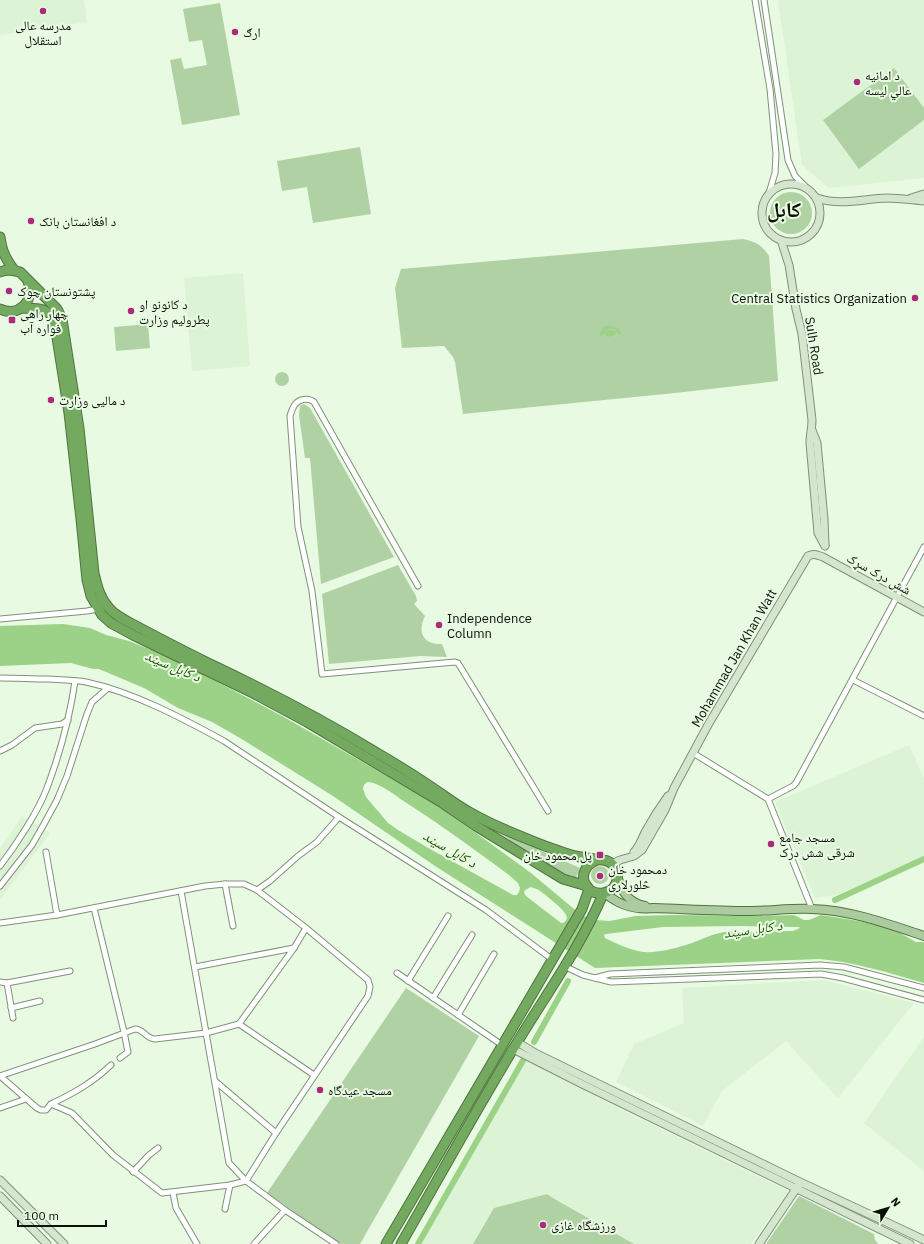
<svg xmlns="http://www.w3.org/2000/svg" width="924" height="1244" font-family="'IBM Plex Sans','Noto Naskh Arabic',sans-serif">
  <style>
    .built { fill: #dcf4d5 }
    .green { fill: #b0d1a4 }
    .water { fill: #9cd188; fill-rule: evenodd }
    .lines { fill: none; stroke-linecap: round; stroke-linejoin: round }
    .canal { stroke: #9cd188; stroke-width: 6 }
    .street-casing { stroke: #80917a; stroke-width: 7 }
    .secondary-casing { stroke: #80917a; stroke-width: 9 }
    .primary-casing { stroke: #4f7441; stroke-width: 10 }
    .highway-casing { stroke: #4f7441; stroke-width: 11 }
    .street { stroke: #fff; stroke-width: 5 }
    .secondary { stroke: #d5e6cf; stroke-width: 7 }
    .primary { stroke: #accca0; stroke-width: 8 }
    .highway { stroke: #74aa60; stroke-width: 9 }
    .poi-dot { fill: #ab2b7a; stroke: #e8fae2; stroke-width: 1.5 }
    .labels { text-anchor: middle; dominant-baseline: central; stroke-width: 4; stroke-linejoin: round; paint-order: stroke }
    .poi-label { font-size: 13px; fill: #0a1008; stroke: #e8fae2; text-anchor: start }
    .street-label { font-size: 13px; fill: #0a1008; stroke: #e8fae2 }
    .water-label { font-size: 14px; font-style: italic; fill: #1f5003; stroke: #e8fae2 }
    .town-label { font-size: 21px; font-weight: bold; fill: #0a1008; stroke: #e8fae2 }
  </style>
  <rect width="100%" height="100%" fill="#e8fae2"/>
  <!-- built -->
  <g class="built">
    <polygon points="0,0 84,0 87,22 0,35"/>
    <polygon points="778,0 924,0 924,178 829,188 802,165"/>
    <polygon points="243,273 250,366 192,371 184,278"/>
    <polygon points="909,745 924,779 924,857 837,895 815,898 775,802"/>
    <polygon points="22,816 50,833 0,900 0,849"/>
    <polygon points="823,980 914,1003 838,1098 786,1041 722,1091 703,1126 616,1082 634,1044 684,1023 682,988"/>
    <polygon points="924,1037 924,1171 864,1123"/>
    <polygon points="526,1060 614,1106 788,1191 751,1244 634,1244 547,1194 494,1208 473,1244 421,1244"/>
  </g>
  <!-- green -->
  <g class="green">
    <polygon points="220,3 240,115 182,125 170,60 181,58 184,69 207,65 202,40 189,42 183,9"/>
    <polygon points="894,68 924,108 924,120 859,169 823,120"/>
    <polygon points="360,147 371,214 313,223 307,187 282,191 277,161"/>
    <circle cx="791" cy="213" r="21"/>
    <path d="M743 239C756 242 761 244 769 256L778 381 675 393 463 414 455 362 453 357 444 346 402 348 395 288 401 269Z"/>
    <polygon points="148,324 150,348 116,351 114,327"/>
    <circle cx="282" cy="379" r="7"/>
    <polygon points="304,404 310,408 394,557 321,584 310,458 305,458 299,415 300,406"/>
    <path d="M398 565 416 596 417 601 414 604 425 616C417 632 423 645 442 644L447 657 420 656 329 664 322 594Z"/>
    <polygon points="497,831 580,868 576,878 570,875 568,879"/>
    <circle cx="600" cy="875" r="9"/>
    <polygon points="406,988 479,1036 360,1244 341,1244 267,1193"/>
    <polygon points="547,1194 553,1198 634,1244 473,1244 494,1208"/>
    <polygon points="799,1196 874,1234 875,1240 878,1244 766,1244"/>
  </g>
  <!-- water -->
  <g class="water">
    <path d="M605 326C612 325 619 327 622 334L619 335 614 329H608L604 332 608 330H614L616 333 615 335 608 337 604 333 603 335 599 336 600 333Z"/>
    <path d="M63 624 90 628 106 635 129 641 174 659 282 716 436 804 531 873 574 909 586 917 596 920 609 921 636 916 674 915 758 916 794 915 804 920H809L821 915 853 920 891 928 916 942H924V983C889 973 855 962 819 959L595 968 435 866 333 796 240 738 212 722 178 708 144 688 99 669H93L71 663 0 666V626ZM367 782C379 782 396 796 405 802 441 825 475 850 509 875L518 883 520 888 519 892 517 895H513L430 849 398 830 388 823 366 797 363 789 364 785ZM531 887C531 887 536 889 537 889 542 892 565 910 566 915 568 919 566 921 563 923H561L526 896 524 893 525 890ZM739 926 799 927 800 928 793 931 724 932C713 934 702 939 692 943 677 948 659 953 643 952 630 950 617 944 605 938L604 935 606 934 663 927Z"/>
  </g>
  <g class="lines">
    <!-- canal -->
    <g class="canal">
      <polyline points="835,900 924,859"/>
      <polyline points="534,1042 568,981"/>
      <polyline points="418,1244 525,1057"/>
    </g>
    <!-- street casing -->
    <g class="street-casing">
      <g id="street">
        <polyline points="755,0 770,89 776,154 775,173 769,193"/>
        <polyline points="764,0 788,160 795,176 805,186"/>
        <path d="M418 586 314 402C308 397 298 399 294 406 292 409 291 413 290 416L298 527 312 591 322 674 455 662 458 663 548 811"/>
        <polyline points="0,619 87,611 98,609"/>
        <path d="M0 678C16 678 33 679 49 679 61 680 74 680 86 682 133 692 182 718 224 741L339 817 486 910 553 960"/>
        <polyline points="853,680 924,716"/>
        <polyline points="0,751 12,745 35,728 62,724 68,720"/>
        <polyline points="693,753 768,799 812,909"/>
        <polyline points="768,799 793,786 796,783 924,547"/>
        <polyline points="46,852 57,915"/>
        <path d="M0 866C16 845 38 812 47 788 60 753 70 717 75 681"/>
        <polyline points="225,884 233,926"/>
        <polyline points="0,886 32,845 44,824 57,800 67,776 87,714 92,702 108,688"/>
        <polyline points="257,890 270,881 298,856 317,842 339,817"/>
        <polyline points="181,891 229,1163 246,1181 285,1210 336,1244"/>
        <polyline points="94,908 124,1032 128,1052 120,1058"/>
        <polyline points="0,923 57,915 205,886 225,884 244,884 257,890 306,928 368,980 370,987 368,996 276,1133 246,1181 230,1185 162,1193 113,1155 72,1113 51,1104 46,1110 41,1110 37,1108 0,1076"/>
        <polyline points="564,966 583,975 611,982 821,974 843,978 924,1000"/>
        <polyline points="195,967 294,948"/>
        <polyline points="397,973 502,1045"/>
        <polyline points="595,978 610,974 820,965 844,967 924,988"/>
        <polyline points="408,981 448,916"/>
        <polyline points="0,982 7,983 70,971"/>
        <polyline points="7,983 13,1018"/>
        <polyline points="433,998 472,935"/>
        <polyline points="11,1008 40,1001"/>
        <polyline points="458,1015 494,954"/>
        <polyline points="239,1024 314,1075"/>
        <path d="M0 1076 95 1044 135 1029C144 1029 146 1039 155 1039L206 1033 239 1024 294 948 306 928"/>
        <polyline points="215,1081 276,1133"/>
        <path d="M51 1104C74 1093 92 1083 111 1065"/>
        <polyline points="0,1108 26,1099"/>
        <polyline points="133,1172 149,1155 158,1148"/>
        <polyline points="173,1193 176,1208 197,1244"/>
        <polyline points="225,1209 230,1185"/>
        <polyline points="254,1244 285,1210"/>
      </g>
    </g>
    <!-- secondary casing -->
    <g class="secondary-casing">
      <g id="secondary">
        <circle cx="791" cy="213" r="29"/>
        <path d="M817 198C839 206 864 199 886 198 898 198 912 200 924 201"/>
        <polyline points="911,198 924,194"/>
        <path d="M781 240 789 265 796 309 802 334 812 420C812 428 810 435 810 443L818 533 825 546"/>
        <polyline points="812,430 817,443 824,519 825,545"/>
        <path d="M634 852C640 846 642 837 647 829 653 818 660 807 668 796"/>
        <path d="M612 864 620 860 634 856 642 850 665 810 674 788 708 725 808 556C814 553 817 555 823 557L924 612"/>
        <polyline points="517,1042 537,1054 800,1182 899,1228 924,1240"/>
        <polyline points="513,1049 582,1084 910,1244"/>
        <polyline points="0,1180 64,1244"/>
        <polyline points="0,1196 47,1244"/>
        <polyline points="759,1244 798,1186"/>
      </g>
    </g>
    <!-- primary casing -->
    <g class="primary-casing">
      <g id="primary">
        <path d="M618 878C621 892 630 903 645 906"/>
        <path d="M605 893C620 906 635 910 654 908 685 909 717 911 748 911 769 911 791 908 812 909 850 910 888 924 924 936"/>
      </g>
    </g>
    <!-- highway casing -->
    <g class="highway-casing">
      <g id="highway">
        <path d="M0 237C2 251 5 258 14 270"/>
        <path d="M0 272C7 269 13 270 20 272L57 309 62 319 79 428 94 573C97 586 100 598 109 608 116 617 129 622 138 627 162 640 186 652 210 664 267 691 323 720 377 753 396 764 415 776 433 788 446 797 458 806 471 813 495 827 520 836 545 846 555 849 565 854 575 856 584 858 593 859 603 860 622 862 622 891 603 893 582 896 575 868 597 860"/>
        <path d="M21 308C35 309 45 306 54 319L69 413 81 519 87 580 91 596 102 615 111 623 133 635 251 692 307 722 441 802 476 826 563 879 587 886"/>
        <path d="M0 309C20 318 35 300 28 281"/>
        <polyline points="386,1244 582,909 589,889"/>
        <path d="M401 1244C440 1176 477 1108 518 1041 547 993 581 946 603 894"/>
      </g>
    </g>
    <!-- street -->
    <use href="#street" class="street"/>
    <!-- secondary -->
    <use href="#secondary" class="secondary"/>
    <!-- primary -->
    <use href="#primary" class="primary"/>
    <!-- highway -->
    <use href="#highway" class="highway"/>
  </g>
  <!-- markers -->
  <g class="poi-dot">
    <circle cx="43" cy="11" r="4"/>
    <circle cx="235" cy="32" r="4"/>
    <circle cx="857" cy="82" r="4"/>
    <circle cx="31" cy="221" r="4"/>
    <circle cx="9" cy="291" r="4"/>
    <circle cx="915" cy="298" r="4"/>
    <circle cx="131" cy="311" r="4"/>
    <rect x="8" y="316" width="8" height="8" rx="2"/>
    <circle cx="51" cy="400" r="4"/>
    <circle cx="439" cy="625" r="4"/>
    <circle cx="771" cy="844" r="4"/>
    <rect x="596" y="851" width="8" height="8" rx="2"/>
    <circle cx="600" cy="876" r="4"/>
    <circle cx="320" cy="1090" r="4"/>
    <circle cx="543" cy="1225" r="4"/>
  </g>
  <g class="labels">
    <!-- poi labels -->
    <g class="poi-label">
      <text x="43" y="25" text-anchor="middle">مدرسه عالی<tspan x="43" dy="15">استقلال</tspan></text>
      <text x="243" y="32">ارګ</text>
      <text x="865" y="75">د امانیه<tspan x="865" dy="15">عالي لیسه</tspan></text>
      <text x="39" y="221">د افغانستان بانک</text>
      <text x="17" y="291">پشتونستان چوک</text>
      <text x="907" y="298" text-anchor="end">Central Statistics Organization</text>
      <text x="139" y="304">د کانونو او<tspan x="139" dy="15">پطرولیم وزارت</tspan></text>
      <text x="20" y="313">چهار راهی<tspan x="20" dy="15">فواره آب</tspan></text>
      <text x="59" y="400">د مالیی وزارت</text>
      <text x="447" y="618">Independence<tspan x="447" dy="15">Column</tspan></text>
      <text x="779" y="837">مسجد جامع<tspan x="779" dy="15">شرقی شش درک</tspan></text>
      <text x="592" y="855" text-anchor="end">پل محمود خان</text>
      <text x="608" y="869">دمحمود خان<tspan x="608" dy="15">څلورلاری</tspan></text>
      <text x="328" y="1090">مسجد عیدگاه</text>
      <text x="551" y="1225">ورزشگاه غازی</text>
    </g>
    <!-- street labels -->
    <g class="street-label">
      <text transform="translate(814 346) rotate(81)">Sulh Road</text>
      <text transform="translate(879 574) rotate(29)">شش درک سړک</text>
      <text transform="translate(734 658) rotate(-60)">Mohammad Jan Khan Watt</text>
    </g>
    <!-- water labels -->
    <g class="water-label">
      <text transform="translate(173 666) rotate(23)">د کابل سيند</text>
      <text transform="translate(450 849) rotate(30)">د کابل سيند</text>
      <text transform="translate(753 929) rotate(-8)">د کابل سيند</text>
    </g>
    <!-- town labels -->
    <g class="town-label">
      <text x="784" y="209">کابل</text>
    </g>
  </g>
  <!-- north arrow -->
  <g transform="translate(888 1208) rotate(52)" stroke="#e8fae2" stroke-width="3" paint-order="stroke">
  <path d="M0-3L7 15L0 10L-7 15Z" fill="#0a1008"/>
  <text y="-6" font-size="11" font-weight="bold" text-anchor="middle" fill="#0a1008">N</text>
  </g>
  <!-- scale -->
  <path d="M18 1220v6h88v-6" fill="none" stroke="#0a1008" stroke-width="2"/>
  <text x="24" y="1220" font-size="12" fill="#0a1008" stroke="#e8fae2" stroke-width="3" paint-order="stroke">100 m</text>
</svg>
